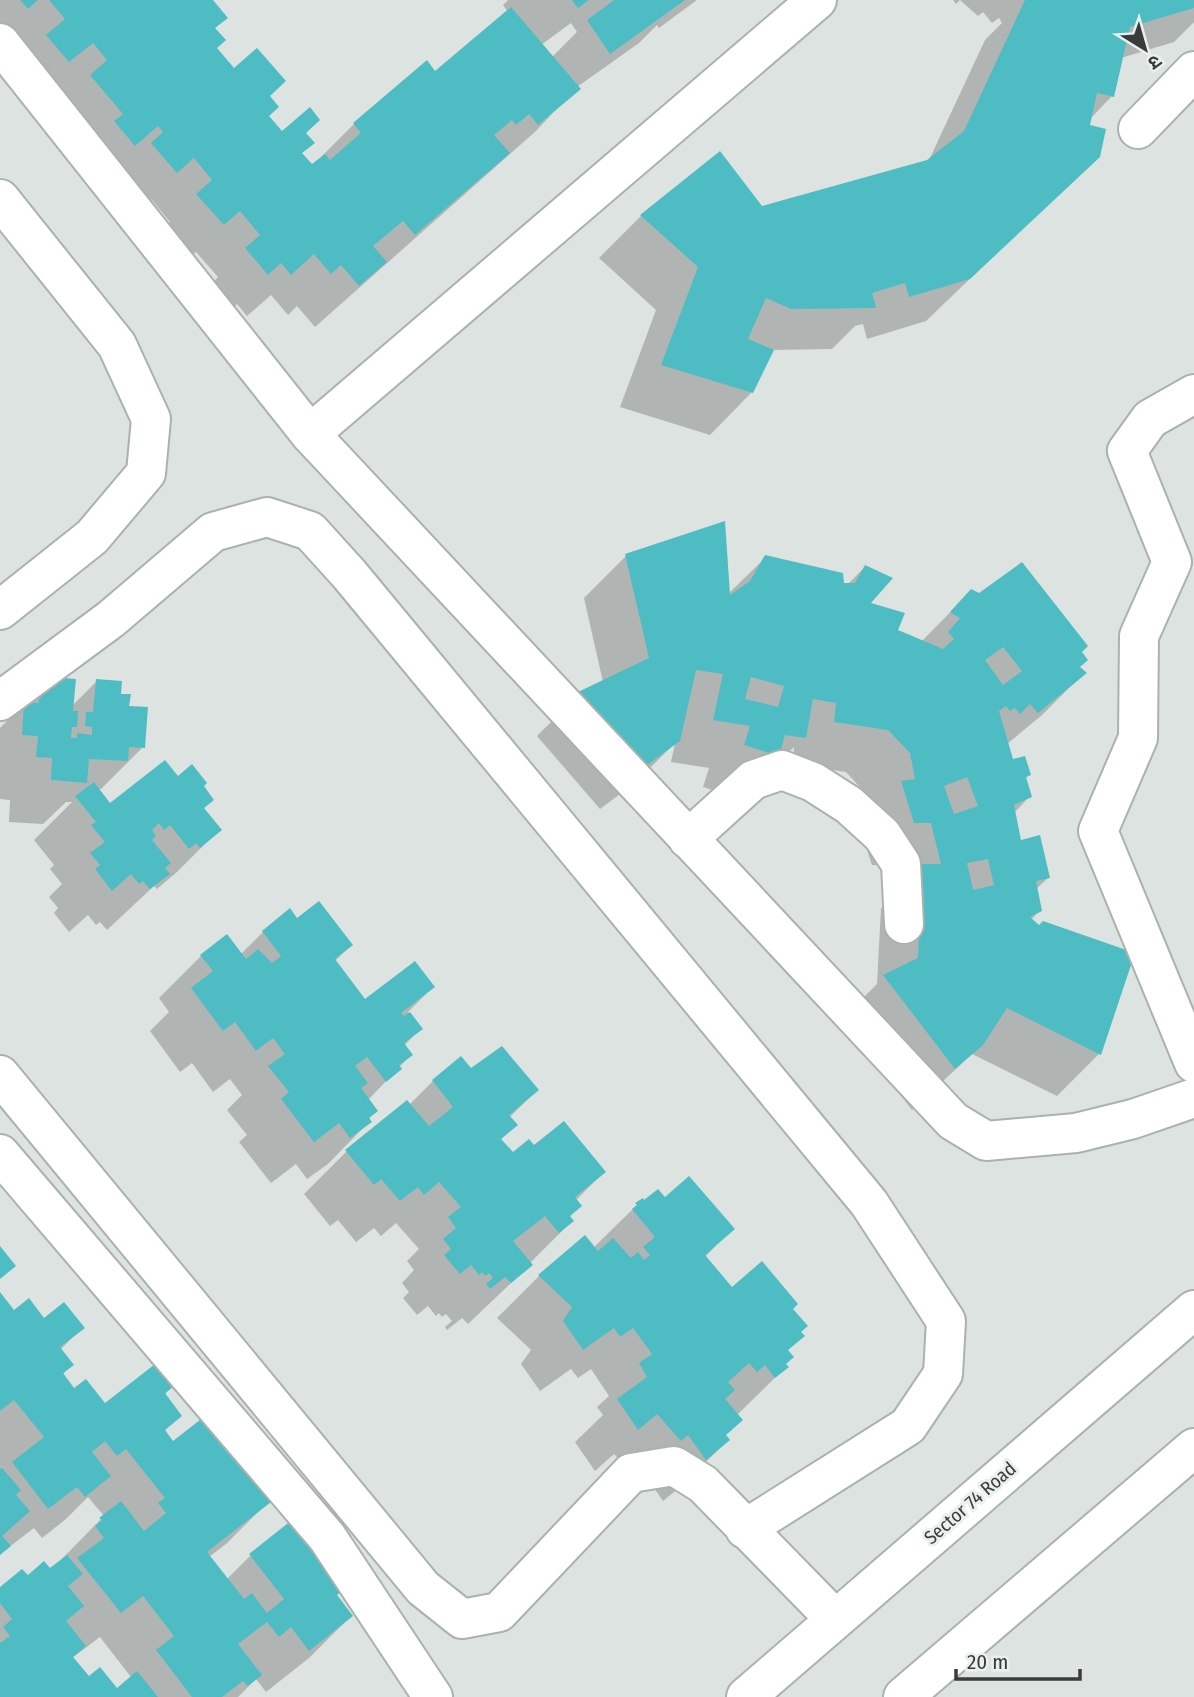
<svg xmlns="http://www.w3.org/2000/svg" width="1194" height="1697" font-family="'Fira Sans Condensed','Noto Sans Devanagari',sans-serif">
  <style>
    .shadow { fill: #0003; fill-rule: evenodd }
    .building { fill: #4dbdc3; fill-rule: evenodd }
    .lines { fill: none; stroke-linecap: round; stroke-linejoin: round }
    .minor-casing { stroke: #abb1af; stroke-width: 42 }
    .minor { stroke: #fff; stroke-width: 38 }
    .labels { text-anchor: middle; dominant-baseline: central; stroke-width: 6; stroke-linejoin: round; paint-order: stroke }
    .street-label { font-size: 19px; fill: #393c3b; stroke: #eaf0ee }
  </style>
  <rect width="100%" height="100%" fill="#dde3e1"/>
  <!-- shadow -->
  <g class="shadow">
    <path d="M0 0H211L226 17 214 29 215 48 234 70 268 97 267 117 282 133 304 134 313 143 301 154 312 166 354 124 435 74 508 12 503 5 508 0H697L659 28 657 25 639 43 577 87 536 131 315 327 297 306 288 315 271 295 247 316 237 304 225 316 204 292 218 277 196 252 180 266 155 237 170 222 151 199 134 214 0 36ZM571 23 577 32 552 57 541 45Z"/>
    <polygon points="953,0 1194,0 1194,22 1174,42 1121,58 1112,96 1090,119 1088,127 1098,156 926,321 867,339 863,324 855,326 832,349 771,350 752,392 710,435 620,407 656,310 599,258 641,216 720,154 762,208 929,160 985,40 1002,23 999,18 992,23 983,12 978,16 960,0 956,4"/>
    <polygon points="626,556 728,594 766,557 842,585 847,585 865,567 868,604 896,631 921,642 971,591 1080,652 1078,667 1084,673 1042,715 1007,744 1012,761 1029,775 1025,779 1030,796 1014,813 1020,843 1048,878 1036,889 1040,910 1031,920 1099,1054 1057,1096 972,1054 912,1110 842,1019 877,984 881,908 896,893 889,865 872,865 859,825 872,812 868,796 846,772 793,764 794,747 762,779 735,797 703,787 709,768 671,762 675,743 635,783 600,809 537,736 579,694 603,682 584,598"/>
    <polygon points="97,681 119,695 127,707 143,747 101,789 97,789 110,806 177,778 201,786 202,809 219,830 177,872 157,889 154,886 107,930 100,922 96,925 88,915 69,932 54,913 58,908 49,897 62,884 50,869 54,865 34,840 72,802 66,802 43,824 9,822 10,800 0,799 0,728 40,687 72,706"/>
    <polygon points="297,920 351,945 335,961 365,1001 433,987 408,1012 420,1029 404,1046 411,1055 368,1100 370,1121 328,1164 307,1179 296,1164 271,1183 239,1142 247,1135 227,1110 242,1095 230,1079 213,1092 192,1063 180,1072 150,1031 169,1012 159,998 201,956 240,955 263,932"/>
    <polygon points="470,1070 537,1090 509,1118 515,1125 500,1140 513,1155 534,1148 604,1172 576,1200 580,1206 569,1217 572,1221 529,1264 530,1265 468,1324 462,1318 447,1330 445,1327 452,1321 446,1314 442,1317 439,1313 436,1316 428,1306 417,1315 403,1298 409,1292 402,1283 414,1270 407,1261 419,1249 396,1223 381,1236 374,1228 356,1242 338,1220 330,1226 304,1194 346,1152 409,1105 433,1081"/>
    <polygon points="665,1200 732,1229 705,1257 732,1289 791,1309 802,1336 787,1351 784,1364 786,1367 737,1415 725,1436 728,1440 685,1483 663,1501 645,1475 638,1481 614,1454 595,1471 575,1442 603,1415 597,1407 609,1396 591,1369 578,1378 571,1369 540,1391 521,1364 531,1350 497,1318 539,1276 584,1238 593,1248 637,1205"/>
    <path d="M0 1295 14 1313 82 1328 60 1350 72 1365 62 1375 74 1390 105 1406 175 1384 164 1395 180 1416 164 1431 173 1443 268 1502 226 1544 209 1557 227 1579 250 1556 335 1596 351 1616 309 1658 266 1692 256 1679 238 1697H0V1589L50 1571 104 1516 88 1497 66 1519 42 1538 34 1528 0 1554ZM100 1637 131 1677 117 1690 89 1678 72 1658Z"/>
  </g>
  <!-- building -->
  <g class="building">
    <polygon points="20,0 38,0 28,9"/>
    <polygon points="49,0 213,0 228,18 215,28 226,40 217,48 234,68 257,48 286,81 270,96 279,107 269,116 282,131 310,107 320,120 306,133 315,143 302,153 312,164 325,154 330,160 361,133 353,123 427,60 435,71 511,7 581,89 538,125 529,114 516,125 512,120 494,135 510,153 415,235 403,221 373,246 387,262 359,286 341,265 331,274 314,254 291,275 281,263 268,275 245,248 260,235 240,211 224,225 196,194 212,180 194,158 177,173 151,143 163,132 158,126 135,146 114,121 123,114 90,75 107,60 93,43 69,62 46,35 65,19"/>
    <polygon points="572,0 589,0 578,8"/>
    <polygon points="614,0 685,0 610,54 587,20"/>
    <polygon points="1025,0 1194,0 1194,8 1130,27 1114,97 1097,93 1090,125 1106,129 1100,157 970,279 909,297 905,283 872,293 876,308 791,309 766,298 748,339 774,350 753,393 661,365 698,267 640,215 720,151 762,206 927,160 964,131"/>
    <path d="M725 521 730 595 750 581 765 555 843 573 844 583H855L865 565 893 578 871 603 905 613 898 630 943 649 954 639 948 632 960 618 950 612 971 589 979 593 1022 562 1088 646 1082 652 1088 660 1080 667 1087 673 1038 713 1030 704 1020 714 1015 708 1010 711 1006 706 999 711 1013 759 1025 756 1031 775 1026 777 1032 797 1014 805 1021 840 1040 835 1050 878 1036 881 1042 911 1030 917 1039 925 1043 921 1135 953 1101 1055 1007 1008 983 1045 955 1069 883 975 918 958 922 864H941L931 823H914L901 781 915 779 910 753 888 730 834 722 836 703 813 699 806 738 785 735 779 756 744 745 750 726 713 720 723 674 696 670 680 741 643 768 578 692 649 658 625 554ZM1003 647 1022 671 1003 685 985 660ZM751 677 784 686 778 707 745 699ZM967 777 978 806 954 814 944 786ZM988 859 994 885 973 890 967 863Z"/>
    <polygon points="52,677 76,679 73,711 78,711 77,727 72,727 71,738 77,738 77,733 92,735 92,727 85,726 86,712 93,712 96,679 122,681 121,694 131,694 129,706 148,707 145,748 129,747 128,761 89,759 87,783 51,780 52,758 36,757 38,736 22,735 24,702 39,703 40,685"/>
    <polygon points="165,760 178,776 192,764 207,783 204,786 214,800 204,808 222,830 200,848 196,843 189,849 170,825 164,830 159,823 152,830 156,836 152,840 171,863 165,868 170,874 150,889 143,881 139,884 131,874 112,891 95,869 100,865 90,853 105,842 91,825 96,822 75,796 94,782 110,803"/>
    <polygon points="319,901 353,945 335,959 365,999 415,961 435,987 401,1013 404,1016 410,1012 423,1029 404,1043 413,1055 399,1065 402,1069 386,1082 367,1057 355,1066 368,1083 361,1088 378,1111 369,1118 372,1122 350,1138 339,1123 314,1142 281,1099 289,1092 268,1066 285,1054 273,1038 256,1051 235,1022 223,1031 191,988 213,971 200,955 227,934 246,959 258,949 272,963 281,956 262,931 290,908 297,918"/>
    <polygon points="502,1046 539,1090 509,1115 518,1125 501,1139 513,1152 529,1139 534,1145 564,1121 606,1172 575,1197 582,1206 570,1216 574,1221 559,1233 545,1216 513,1241 533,1265 511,1283 505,1277 490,1289 486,1284 493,1278 489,1273 485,1276 482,1272 479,1275 471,1265 460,1274 444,1255 451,1249 443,1239 456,1228 448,1217 461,1207 439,1182 424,1195 418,1187 400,1201 381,1179 374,1185 345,1150 407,1100 429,1126 453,1107 432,1080 461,1056 471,1068"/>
    <polygon points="689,1176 735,1229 705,1255 732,1287 762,1261 798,1304 793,1309 808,1326 801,1332 805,1336 788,1350 794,1357 786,1364 789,1367 775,1378 765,1365 757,1372 749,1363 728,1382 735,1390 725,1399 743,1420 726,1435 730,1440 706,1460 688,1435 681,1441 657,1414 638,1430 617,1399 647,1377 639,1363 652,1354 633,1328 620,1337 614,1328 583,1350 563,1321 572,1307 538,1275 585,1235 598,1251 613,1238 631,1258 638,1252 644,1260 650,1255 643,1247 655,1237 632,1209 637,1205 635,1203 643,1198 644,1200 658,1189 665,1197"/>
    <polygon points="0,1246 16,1266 0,1279"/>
    <polygon points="0,1292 14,1310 29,1298 44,1318 64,1302 85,1328 60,1347 74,1365 63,1373 74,1388 86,1379 105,1403 159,1361 177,1384 165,1393 182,1416 165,1430 173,1441 205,1416 210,1426 271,1502 207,1552 244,1599 252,1593 267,1613 284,1599 249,1554 292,1520 345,1588 337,1595 353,1616 309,1651 291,1627 279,1637 267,1622 238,1644 262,1675 248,1686 243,1681 222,1697 192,1697 156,1650 174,1636 143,1596 121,1613 77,1558 104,1538 95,1526 102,1520 99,1518 121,1501 144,1531 166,1513 158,1503 165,1498 126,1449 117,1456 105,1441 92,1452 111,1476 85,1497 77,1487 48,1509 12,1462 44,1437 14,1400 0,1411"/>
    <polygon points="2,1468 21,1490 16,1495 30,1511 2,1536 11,1546 0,1555 0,1469"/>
    <polygon points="67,1555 83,1574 68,1586 84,1606 66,1621 86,1646 73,1657 89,1676 100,1667 117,1688 137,1671 158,1697 0,1697 0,1643 10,1636 3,1627 12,1619 0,1603 0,1587 22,1569 28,1575 44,1561 50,1568"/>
  </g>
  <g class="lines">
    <!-- minor casing -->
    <g class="minor-casing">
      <g id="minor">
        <polyline points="0,43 310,434 953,1121 986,1141 1076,1133 1133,1119 1194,1098"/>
        <polyline points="1138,129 1194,71"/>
        <polyline points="0,199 117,345 151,419 146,473 92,537 0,610"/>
        <polyline points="1194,394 1150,419 1127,451 1172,562 1139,636 1138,738 1098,831 1194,1063"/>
        <polyline points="310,434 817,0"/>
        <polyline points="0,701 111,619 213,532 267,517 310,531 349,574 869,1203 946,1321 943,1374 908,1426 745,1529"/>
        <polyline points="688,839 753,780 782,770 813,782 849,805 882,835 901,864 904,924"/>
        <polyline points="0,1075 423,1588 462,1619 499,1612 631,1473 674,1466 703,1484 835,1619"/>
        <polyline points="0,1154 327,1537 433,1697"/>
        <polyline points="746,1697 1194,1310"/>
        <polyline points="903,1697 1194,1448"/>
      </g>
    </g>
    <!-- minor -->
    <use href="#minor" class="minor"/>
  </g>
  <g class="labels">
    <!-- street labels -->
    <g class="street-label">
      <text transform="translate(970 1503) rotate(-41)">Sector 74 Road</text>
    </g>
  </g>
  <!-- north arrow -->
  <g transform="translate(1145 49) rotate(143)" stroke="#eaf0ee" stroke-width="5" paint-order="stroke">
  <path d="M0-5L12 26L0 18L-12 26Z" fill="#393c3b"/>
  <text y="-10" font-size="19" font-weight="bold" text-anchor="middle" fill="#393c3b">उ</text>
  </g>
  <!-- scale -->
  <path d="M956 1669v10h124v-10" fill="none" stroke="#393c3b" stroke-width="3.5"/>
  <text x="967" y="1669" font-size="21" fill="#393c3b" stroke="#eaf0ee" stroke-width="5" paint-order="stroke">20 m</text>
</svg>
